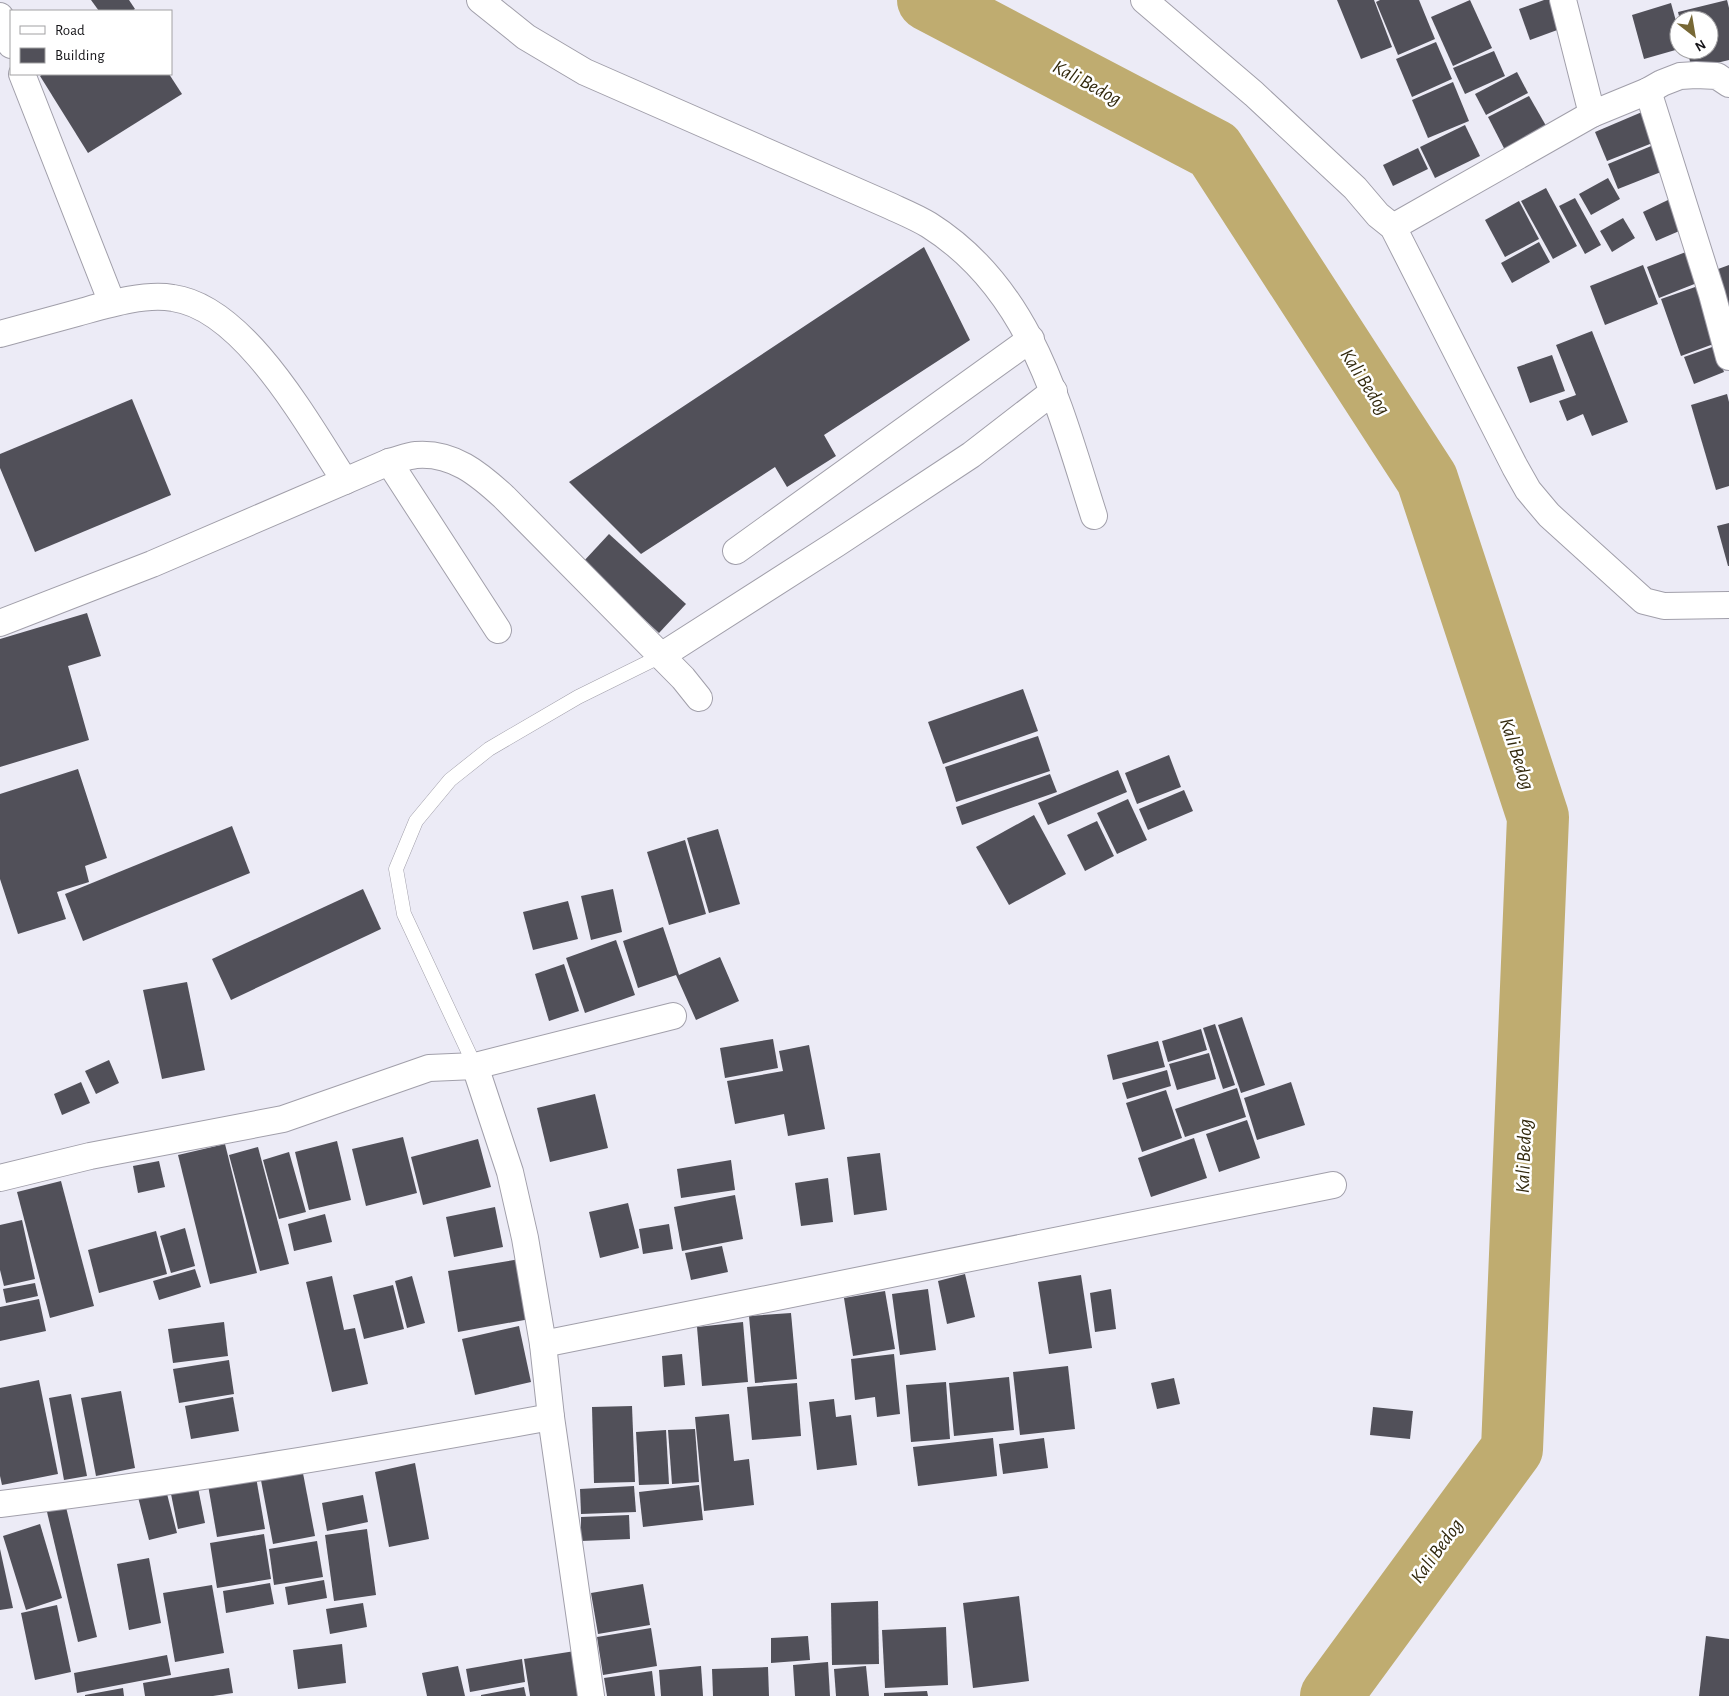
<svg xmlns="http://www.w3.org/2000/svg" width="1729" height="1696" font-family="'Alegreya Sans',sans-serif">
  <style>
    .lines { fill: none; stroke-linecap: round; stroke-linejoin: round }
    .river { stroke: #bfac70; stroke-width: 62 }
    .building { fill: #515059 }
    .service-casing { stroke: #a19faa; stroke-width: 15 }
    .minor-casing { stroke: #a19faa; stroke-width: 28 }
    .service { stroke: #fff; stroke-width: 14 }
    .minor { stroke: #fff; stroke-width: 26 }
    .labels { text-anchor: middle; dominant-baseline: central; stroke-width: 5; stroke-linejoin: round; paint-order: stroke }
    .water-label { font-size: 20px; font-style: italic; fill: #32290d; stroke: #fff }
  </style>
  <rect width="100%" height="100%" fill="#ecebf6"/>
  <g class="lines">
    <!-- river -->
    <polyline class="river" points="928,0 1214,150 1427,479 1538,817 1512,1449 1331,1696"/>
  </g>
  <!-- building -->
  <g class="building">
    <polygon points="91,0 129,0 135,9 132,11 99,11"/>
    <polygon points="1337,0 1374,0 1392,47 1361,59"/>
    <polygon points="1380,0 1419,0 1435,39 1398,55 1376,2"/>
    <polygon points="1470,0 1492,48 1453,66 1431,17"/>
    <polygon points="1544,0 1549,0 1560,29 1530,40 1519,9"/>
    <polygon points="1727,0 1729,8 1729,60 1692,69 1687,50 1709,50 1709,20 1680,20 1678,12"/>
    <polygon points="1671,3 1679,32 1679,49 1644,59 1632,15"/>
    <polygon points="1436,42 1452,79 1412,97 1396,59"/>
    <polygon points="1494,51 1505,76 1465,94 1453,68"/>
    <polygon points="1517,72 1528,93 1486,115 1475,94"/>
    <polygon points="43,74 169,74 182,94 88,153 40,76"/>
    <polygon points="1453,82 1469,121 1428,138 1412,100"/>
    <polygon points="1529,96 1549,131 1507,154 1488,117"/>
    <polygon points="1642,112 1655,142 1607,161 1595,132"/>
    <polygon points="1465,125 1480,156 1435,178 1420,147"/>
    <polygon points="1656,144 1666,170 1618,189 1608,164"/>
    <polygon points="1418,148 1428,169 1393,186 1383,165"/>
    <polygon points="1608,178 1620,199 1591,215 1579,194"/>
    <polygon points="1546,188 1577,246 1553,259 1521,201"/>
    <polygon points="1575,198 1601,245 1585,254 1559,206"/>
    <polygon points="1670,199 1684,229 1656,241 1643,212"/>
    <polygon points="1519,201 1539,239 1505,257 1485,220"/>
    <polygon points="1623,218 1635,238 1612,252 1600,231"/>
    <polygon points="1539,242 1550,262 1512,283 1501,263"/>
    <polygon points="924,247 970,340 824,435 836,456 787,487 775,467 641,554 569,482"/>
    <polygon points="1691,250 1702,281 1659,298 1647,267"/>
    <polygon points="1643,265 1658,304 1605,325 1590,286"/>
    <polygon points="1729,265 1729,310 1710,272"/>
    <polygon points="1698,286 1719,342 1681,356 1661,299"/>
    <polygon points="1592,331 1628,422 1592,436 1583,414 1567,421 1559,401 1576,395 1556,345"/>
    <polygon points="1715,346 1724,372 1694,384 1684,357"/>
    <polygon points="1552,355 1565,391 1530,403 1517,367"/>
    <polygon points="1727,394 1729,402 1729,486 1716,490 1691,405"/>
    <polygon points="132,399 171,495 35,552 0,468 0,454"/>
    <polygon points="1729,523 1729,566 1728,566 1717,526"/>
    <polygon points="609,534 686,604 659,633 583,562"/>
    <polygon points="87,613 101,656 68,666 89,740 0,767 0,639"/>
    <polygon points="1023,689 1038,731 943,764 928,722"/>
    <polygon points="1038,736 1050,771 956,802 945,767"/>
    <polygon points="1169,755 1181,787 1137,804 1125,773"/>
    <polygon points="78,769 107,858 85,866 89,882 57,892 66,919 18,934 0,879 0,794"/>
    <polygon points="1118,770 1127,792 1048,825 1038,803"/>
    <polygon points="1050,774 1057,792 962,825 956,807"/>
    <polygon points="1184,790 1193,811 1148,830 1139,809"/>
    <polygon points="1128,799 1147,840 1117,854 1097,813"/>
    <polygon points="1034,815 1066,874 1009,905 976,847"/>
    <polygon points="1097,821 1114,856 1085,871 1067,835"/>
    <polygon points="232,826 250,873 83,941 65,894"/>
    <polygon points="718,829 740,904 709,913 687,838"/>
    <polygon points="685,840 706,914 669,925 647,852"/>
    <polygon points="363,889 381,929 231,1000 212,959"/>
    <polygon points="613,889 622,932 591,940 581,896"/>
    <polygon points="568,901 578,939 533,950 523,912"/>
    <polygon points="663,927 679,975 720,957 739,1001 696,1020 676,975 638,988 623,941"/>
    <polygon points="616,940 635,995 585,1013 566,958"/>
    <polygon points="564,964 579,1011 549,1021 535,974"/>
    <polygon points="187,982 205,1070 162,1079 143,990"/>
    <polygon points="1242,1017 1265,1085 1241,1093 1218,1025"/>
    <polygon points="1215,1024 1235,1085 1223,1089 1203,1028"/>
    <polygon points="1201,1029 1207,1050 1168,1062 1162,1041"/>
    <polygon points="773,1039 778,1068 725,1078 720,1048"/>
    <polygon points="1158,1041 1165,1067 1113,1080 1107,1055"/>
    <polygon points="809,1045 825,1129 788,1136 784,1114 735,1124 727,1081 783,1071 779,1051"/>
    <polygon points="1209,1053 1216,1079 1177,1090 1169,1064"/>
    <polygon points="109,1060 119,1083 96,1094 85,1071"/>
    <polygon points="1167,1070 1171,1086 1127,1099 1122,1083"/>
    <polygon points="81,1082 90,1103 62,1115 54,1094"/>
    <polygon points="1291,1082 1305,1125 1257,1140 1244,1098"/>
    <polygon points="1237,1088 1246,1117 1185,1137 1175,1109"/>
    <polygon points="1166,1090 1182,1138 1142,1152 1126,1103"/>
    <polygon points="595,1094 608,1148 550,1162 537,1108"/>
    <polygon points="1247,1120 1260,1158 1219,1172 1206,1134"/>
    <polygon points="403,1137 417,1193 366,1206 352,1149"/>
    <polygon points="1194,1138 1207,1178 1151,1197 1138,1158"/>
    <polygon points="478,1139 491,1187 423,1205 411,1157"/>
    <polygon points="337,1141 351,1200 309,1210 295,1152"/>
    <polygon points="225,1144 257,1273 210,1284 178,1155"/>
    <polygon points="258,1147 289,1264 260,1271 229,1155"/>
    <polygon points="289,1152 306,1212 279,1219 263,1160"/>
    <polygon points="880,1153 887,1210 854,1215 847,1157"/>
    <polygon points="731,1160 735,1190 681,1198 677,1169"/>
    <polygon points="159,1161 165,1187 138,1193 133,1166"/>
    <polygon points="828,1178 833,1222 801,1226 795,1183"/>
    <polygon points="61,1181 94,1306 50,1318 17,1192"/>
    <polygon points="735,1195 743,1239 682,1251 674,1207"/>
    <polygon points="628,1203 639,1248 600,1258 589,1212"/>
    <polygon points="495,1207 503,1247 454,1257 446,1217"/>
    <polygon points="325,1214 332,1242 294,1251 288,1224"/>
    <polygon points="22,1220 35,1279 4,1286 0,1270 0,1225"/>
    <polygon points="669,1224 673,1249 643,1254 639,1229"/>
    <polygon points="185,1228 195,1266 171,1273 160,1236"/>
    <polygon points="156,1231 167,1274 99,1293 88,1250"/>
    <polygon points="722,1246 728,1272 691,1280 685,1253"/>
    <polygon points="520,1259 530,1319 458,1332 448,1271"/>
    <polygon points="195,1269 201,1287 159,1300 153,1281"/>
    <polygon points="965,1274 975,1317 947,1324 938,1281"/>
    <polygon points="1081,1275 1092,1348 1049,1354 1038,1282"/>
    <polygon points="332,1276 344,1330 355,1328 368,1384 332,1392 306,1282"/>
    <polygon points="412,1276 425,1323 407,1328 395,1281"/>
    <polygon points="35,1283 38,1296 6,1303 3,1289"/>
    <polygon points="393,1285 404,1329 364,1339 353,1295"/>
    <polygon points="928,1289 936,1350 900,1355 892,1294"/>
    <polygon points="1111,1289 1116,1329 1095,1332 1090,1293"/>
    <polygon points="885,1291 895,1349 853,1356 844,1298"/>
    <polygon points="39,1299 46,1331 0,1341 0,1307"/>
    <polygon points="791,1313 797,1379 755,1383 749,1316"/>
    <polygon points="224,1322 228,1356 173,1363 168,1329"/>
    <polygon points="743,1322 748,1382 702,1386 697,1327"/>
    <polygon points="519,1326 531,1382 475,1395 462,1339"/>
    <polygon points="682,1354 685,1385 664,1387 662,1356"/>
    <polygon points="894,1354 900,1414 877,1417 875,1397 855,1400 851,1359"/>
    <polygon points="229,1360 234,1394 179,1403 173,1369"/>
    <polygon points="1068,1366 1075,1429 1020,1435 1013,1372"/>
    <polygon points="1009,1377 1014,1430 954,1436 949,1383"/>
    <polygon points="1174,1378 1180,1404 1157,1409 1151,1383"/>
    <polygon points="39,1380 58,1474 2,1485 0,1476 0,1388"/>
    <polygon points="946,1382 950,1439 911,1442 906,1385"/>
    <polygon points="797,1383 801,1436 752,1440 747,1387"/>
    <polygon points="121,1391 135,1468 96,1476 81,1398"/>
    <polygon points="71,1394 87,1476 64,1480 49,1398"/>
    <polygon points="233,1397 239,1431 191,1439 185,1406"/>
    <polygon points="834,1399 836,1417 851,1415 857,1465 817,1470 809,1402"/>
    <polygon points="632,1406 635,1482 594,1483 592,1407"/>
    <polygon points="1373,1407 1413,1411 1410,1439 1370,1435"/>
    <polygon points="729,1414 734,1461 749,1459 754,1505 704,1511 695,1417"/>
    <polygon points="695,1429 699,1482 672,1484 668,1430"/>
    <polygon points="666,1430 669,1484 639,1485 636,1432"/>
    <polygon points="993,1438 997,1476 918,1486 913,1447"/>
    <polygon points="1044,1438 1048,1468 1003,1474 999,1444"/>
    <polygon points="415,1463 429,1539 389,1547 375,1472"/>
    <polygon points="302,1468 315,1536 273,1544 260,1475"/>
    <polygon points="256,1477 265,1529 217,1537 208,1485"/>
    <polygon points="197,1483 205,1523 178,1529 170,1489"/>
    <polygon points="699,1485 703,1520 643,1527 639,1492"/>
    <polygon points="634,1486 636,1512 581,1514 580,1489"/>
    <polygon points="166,1490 177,1533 149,1540 138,1497"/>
    <polygon points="363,1495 368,1522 327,1531 322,1503"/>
    <polygon points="66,1507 97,1637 78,1642 47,1512"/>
    <polygon points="629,1515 630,1539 581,1541 581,1517"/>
    <polygon points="40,1524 62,1598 26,1610 3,1536"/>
    <polygon points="367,1529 376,1595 334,1601 325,1535"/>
    <polygon points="264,1534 271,1579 217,1588 210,1543"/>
    <polygon points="317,1541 323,1577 274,1585 269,1549"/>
    <polygon points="0,1549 13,1608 0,1610"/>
    <polygon points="149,1558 161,1623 129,1630 117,1564"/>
    <polygon points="324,1580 327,1598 288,1605 285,1587"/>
    <polygon points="270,1583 274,1604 226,1613 223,1591"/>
    <polygon points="643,1584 650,1625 598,1634 591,1593"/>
    <polygon points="212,1585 224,1653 175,1662 163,1593"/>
    <polygon points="1019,1596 1029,1681 973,1688 963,1603"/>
    <polygon points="878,1601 879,1664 832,1665 831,1603"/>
    <polygon points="363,1603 367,1627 330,1634 326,1609"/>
    <polygon points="57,1605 71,1672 35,1680 21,1613"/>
    <polygon points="946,1627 948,1685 885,1688 882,1630"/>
    <polygon points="651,1628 657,1666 603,1675 597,1637"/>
    <polygon points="808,1636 810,1660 771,1663 771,1638"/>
    <polygon points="1706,1636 1729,1639 1729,1696 1699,1696"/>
    <polygon points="342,1644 346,1683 298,1689 293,1650"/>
    <polygon points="575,1651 582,1696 530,1696 524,1659"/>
    <polygon points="167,1655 171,1675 77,1693 74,1673"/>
    <polygon points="522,1659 525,1682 470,1692 466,1669"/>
    <polygon points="828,1662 830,1696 795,1696 793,1665"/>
    <polygon points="458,1666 465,1696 427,1696 422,1673"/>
    <polygon points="701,1666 703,1696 661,1696 659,1670"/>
    <polygon points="866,1666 869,1696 836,1696 834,1669"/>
    <polygon points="768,1667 769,1696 713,1696 712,1669"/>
    <polygon points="229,1668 233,1693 213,1696 145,1696 143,1683"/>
    <polygon points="652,1671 655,1696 607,1696 604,1678"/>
    <polygon points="524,1687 526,1696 481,1696 481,1695"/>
    <polygon points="123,1688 124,1696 85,1696 85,1695"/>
    <polygon points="927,1691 928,1696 884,1696 884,1693"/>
  </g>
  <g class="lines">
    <!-- service casing -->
    <g class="service-casing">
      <polyline id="service" points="475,1066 404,914 396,869 416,821 450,780 489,749 578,697 661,656"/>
    </g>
    <!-- minor casing -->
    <g class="minor-casing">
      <g id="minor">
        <path d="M480 0 526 37 585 72 888 205C901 211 916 217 929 225 1032 290 1059 407 1094 516"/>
        <polyline points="1144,0 1254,94 1355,188 1378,215 1393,227 1515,467 1528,490 1549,515 1644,601 1664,606 1729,605"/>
        <polyline points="1563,0 1592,114"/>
        <polyline points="0,16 11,45"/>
        <polyline points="22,74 112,303"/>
        <polyline points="1648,91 1712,294 1729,357"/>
        <polyline points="1393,227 1592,114 1648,91 1662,83 1680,76 1696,75 1717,76 1729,84"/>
        <path d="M0 334C26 327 51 320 77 313 106 305 143 293 173 298 245 308 308 425 345 481"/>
        <polyline points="389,462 498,630"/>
        <polyline points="736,551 1031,339"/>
        <path d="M0 623 152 564 389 462C398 460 407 456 416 455 453 452 479 474 504 497L683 678 699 698"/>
        <polyline points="661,656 836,544 971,455 1054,391"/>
        <polyline points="475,1066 673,1016"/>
        <polyline points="0,1178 90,1156 283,1119 429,1068 475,1066 510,1172 525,1238 543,1344 551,1417 591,1696"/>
        <polyline points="543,1344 1333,1185"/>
        <path d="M0 1504C185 1482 368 1450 551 1417"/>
      </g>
    </g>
    <!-- service -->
    <use href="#service" class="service"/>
    <!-- minor -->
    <use href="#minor" class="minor"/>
  </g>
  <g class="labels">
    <!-- water labels -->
    <g class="water-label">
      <text transform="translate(1087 83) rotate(28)">Kali Bedog</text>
      <text transform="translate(1365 382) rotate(57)">Kali Bedog</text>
      <text transform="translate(1517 754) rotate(72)">Kali Bedog</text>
      <text transform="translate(1524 1156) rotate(-88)">Kali Bedog</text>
      <text transform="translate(1437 1551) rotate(-54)">Kali Bedog</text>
    </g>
  </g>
  <!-- legend -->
  <rect x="10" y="10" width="162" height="65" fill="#ffffff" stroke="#a2a1a3"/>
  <rect x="20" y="26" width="25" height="8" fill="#ffffff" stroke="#a2a1a3"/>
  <text x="55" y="35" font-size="15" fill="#161519">Road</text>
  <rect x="20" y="48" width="25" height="15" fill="#515059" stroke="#a2a1a3"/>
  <text x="55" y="60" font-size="15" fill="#161519">Building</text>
  <!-- north arrow -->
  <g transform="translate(1694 35) rotate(149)"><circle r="24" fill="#ffffff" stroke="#a2a1a3"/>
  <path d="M0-4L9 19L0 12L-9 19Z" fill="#776835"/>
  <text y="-8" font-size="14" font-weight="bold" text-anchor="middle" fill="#161519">N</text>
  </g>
</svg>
